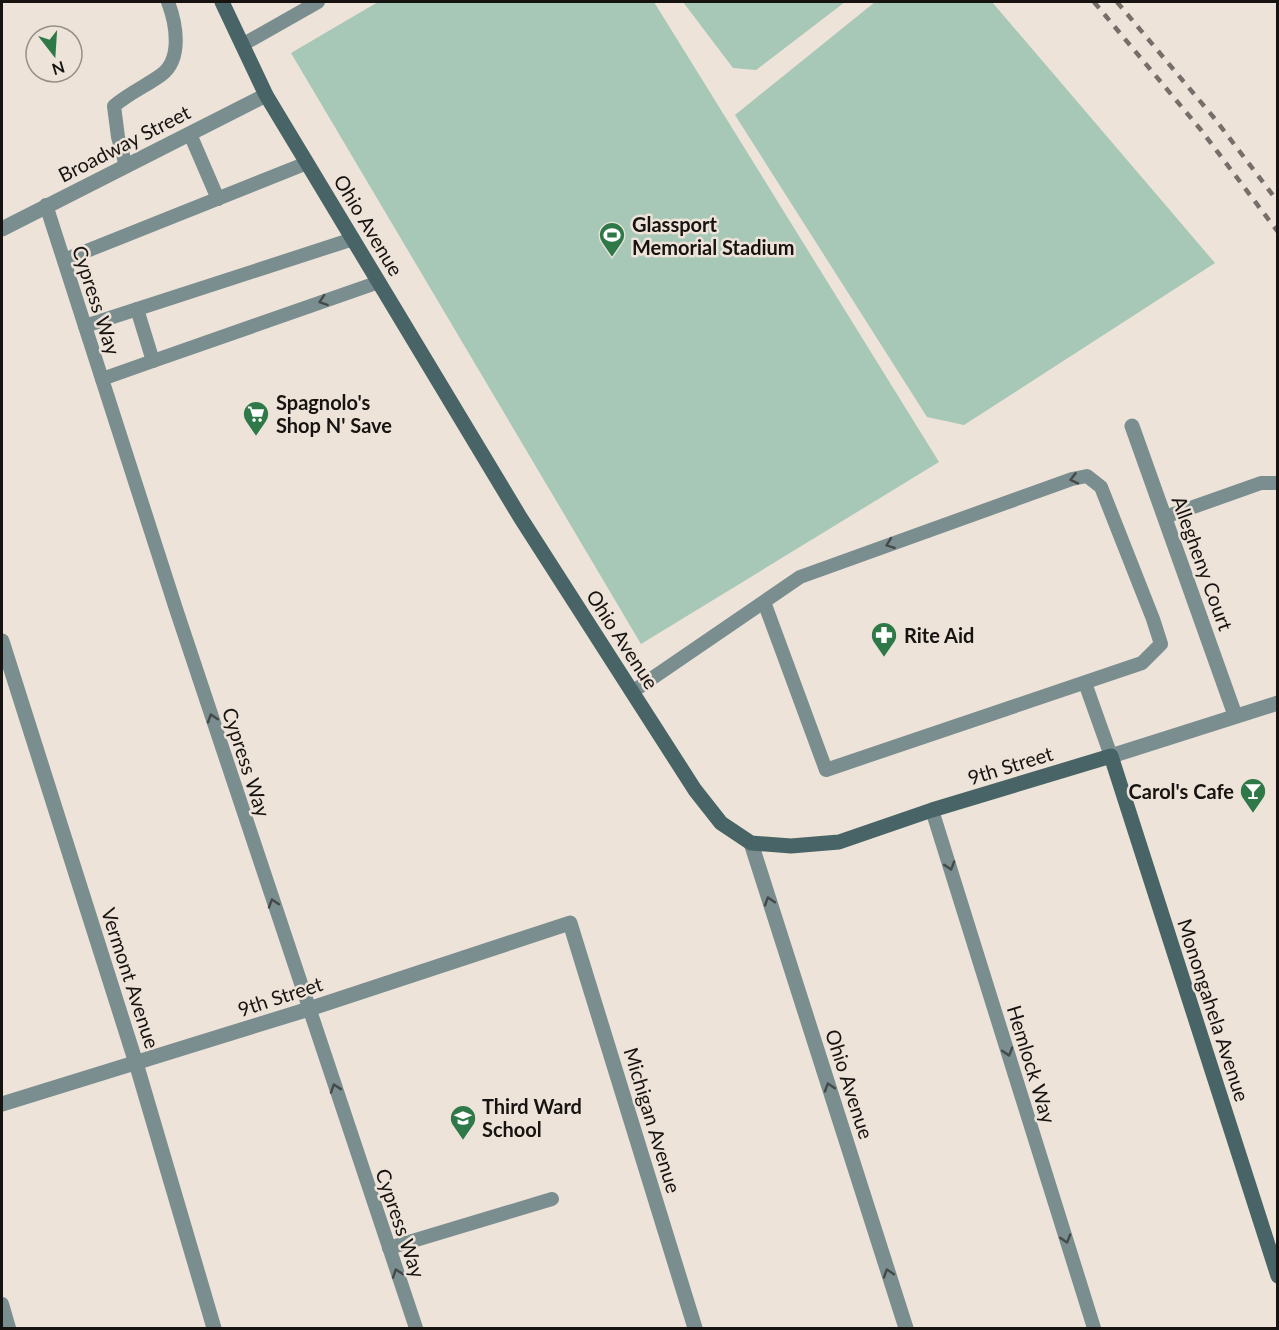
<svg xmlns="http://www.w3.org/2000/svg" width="1279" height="1330" font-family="Lato,sans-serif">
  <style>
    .green { fill: #a7c7b7 }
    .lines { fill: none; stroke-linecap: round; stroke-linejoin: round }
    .service { stroke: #7b8e8f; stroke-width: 14 }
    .minor { stroke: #7b8e8f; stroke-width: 15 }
    .secondary { stroke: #486466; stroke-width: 15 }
    .rail { stroke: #766f69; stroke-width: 4.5; stroke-dasharray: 8 8; stroke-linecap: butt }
    .oneway { stroke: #444a49 }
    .labels { text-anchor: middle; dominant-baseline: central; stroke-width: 5; stroke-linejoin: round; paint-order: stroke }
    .street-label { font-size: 20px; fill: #171310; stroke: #ede3d9 }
    .poi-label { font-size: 20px; font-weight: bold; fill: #171310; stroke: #ede3d9; text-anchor: start }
  </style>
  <rect width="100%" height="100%" fill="#ede3d9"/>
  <!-- green -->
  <g class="green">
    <polygon points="378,2 654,2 939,462 641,644 291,53"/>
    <polygon points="683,2 845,2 756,70 733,68"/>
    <polygon points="875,2 992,2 1215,263 964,425 927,417 735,115"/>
  </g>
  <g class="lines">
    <!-- service -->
    <g class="service">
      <polyline points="242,45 318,2"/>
      <polyline points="190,134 218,199"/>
      <path d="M126 166 118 137 114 106C129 93 146 86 161 75 183 59 176 23 168 2"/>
      <polyline points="46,205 176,609 416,1328"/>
      <polyline points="64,260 307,163"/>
      <polyline points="137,309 153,361 379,282"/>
      <polyline points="85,326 353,239"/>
      <polyline points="102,379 153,361"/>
      <polyline points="1165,517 1261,483 1278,483"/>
      <polyline points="1085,683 1111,756"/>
      <polyline points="632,692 800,577 1072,479 1087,476 1101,487 1153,619 1161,644 1142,663 826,770 764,602"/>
      <polyline points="932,810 1094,1328"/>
      <polyline points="389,1248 552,1199"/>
      <polyline points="2,1304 9,1328"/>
    </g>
    <!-- minor -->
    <g class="minor">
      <polyline points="2,229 266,95"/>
      <polyline points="1132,426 1235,715"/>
      <polyline points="2,641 136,1063 214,1328"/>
      <polyline points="1111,756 1278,703"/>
      <polyline points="751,843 906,1328"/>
      <polyline points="2,1104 309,1009 570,923 695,1328"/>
    </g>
    <!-- secondary -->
    <polyline class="secondary" points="222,2 266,95 307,163 520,517 695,790 721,823 751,843 791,846 839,842 932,810 1111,756 1278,1276"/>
    <!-- rail -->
    <g class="rail">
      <polyline points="1094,2 1201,130 1278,232"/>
      <polyline points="1117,2 1215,119 1278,202"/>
    </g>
  </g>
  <!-- one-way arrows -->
  <defs><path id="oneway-chevron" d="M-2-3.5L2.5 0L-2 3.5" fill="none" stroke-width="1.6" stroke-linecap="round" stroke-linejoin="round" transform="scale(1.5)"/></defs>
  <g class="oneway">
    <use href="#oneway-chevron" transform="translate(323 301) rotate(161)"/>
    <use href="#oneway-chevron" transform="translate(1074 479) rotate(166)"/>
    <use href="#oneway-chevron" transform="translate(890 544) rotate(160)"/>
    <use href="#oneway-chevron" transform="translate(212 718) rotate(-108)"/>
    <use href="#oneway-chevron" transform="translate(950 866) rotate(73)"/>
    <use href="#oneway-chevron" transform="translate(769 901) rotate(-108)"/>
    <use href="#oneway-chevron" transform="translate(273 903) rotate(-108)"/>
    <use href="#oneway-chevron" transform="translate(1008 1052) rotate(73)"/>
    <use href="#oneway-chevron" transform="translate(829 1087) rotate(-108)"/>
    <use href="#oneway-chevron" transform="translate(335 1088) rotate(-109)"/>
    <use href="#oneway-chevron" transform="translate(1066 1239) rotate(73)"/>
    <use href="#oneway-chevron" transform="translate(397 1273) rotate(-109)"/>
    <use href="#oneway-chevron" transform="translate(888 1273) rotate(-108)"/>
  </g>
  <!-- icons -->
  <defs>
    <g id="stadium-pin" transform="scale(1.35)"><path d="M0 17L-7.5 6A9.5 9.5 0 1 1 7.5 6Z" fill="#2e7947" stroke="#ede3d9"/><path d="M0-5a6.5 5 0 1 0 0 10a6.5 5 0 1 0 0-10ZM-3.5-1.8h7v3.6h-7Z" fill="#fff"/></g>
    <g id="supermarket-pin" transform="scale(1.35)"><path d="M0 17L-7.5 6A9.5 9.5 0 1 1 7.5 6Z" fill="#2e7947" stroke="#ede3d9"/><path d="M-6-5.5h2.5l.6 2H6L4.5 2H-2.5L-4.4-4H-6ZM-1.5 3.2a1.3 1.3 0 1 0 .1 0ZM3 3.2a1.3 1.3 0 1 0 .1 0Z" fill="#fff"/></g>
    <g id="pharmacy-pin" transform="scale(1.35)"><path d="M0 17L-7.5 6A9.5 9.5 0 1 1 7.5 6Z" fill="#2e7947" stroke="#ede3d9"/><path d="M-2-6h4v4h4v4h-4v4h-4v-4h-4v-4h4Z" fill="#fff"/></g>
    <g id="bar-pin" transform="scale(1.35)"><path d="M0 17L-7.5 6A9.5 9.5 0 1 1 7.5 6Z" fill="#2e7947" stroke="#ede3d9"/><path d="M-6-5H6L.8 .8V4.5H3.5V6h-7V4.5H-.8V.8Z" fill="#fff"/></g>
    <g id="school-pin" transform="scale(1.35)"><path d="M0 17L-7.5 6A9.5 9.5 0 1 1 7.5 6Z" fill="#2e7947" stroke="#ede3d9"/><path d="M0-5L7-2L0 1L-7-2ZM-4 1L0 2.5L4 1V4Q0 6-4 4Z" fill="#fff"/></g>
  </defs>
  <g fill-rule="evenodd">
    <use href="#stadium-pin" x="612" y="235"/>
    <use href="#supermarket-pin" x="256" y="414"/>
    <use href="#pharmacy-pin" x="884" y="635"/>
    <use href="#bar-pin" x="1253" y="791"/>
    <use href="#school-pin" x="463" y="1118"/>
  </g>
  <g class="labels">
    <!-- street labels -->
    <g class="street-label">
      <text transform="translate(124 143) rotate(-27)">Broadway Street</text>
      <text transform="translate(369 225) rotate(59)">Ohio Avenue</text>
      <text transform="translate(97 300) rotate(72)">Cypress Way</text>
      <text transform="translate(1203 563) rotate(70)">Allegheny Court</text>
      <text transform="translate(623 639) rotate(57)">Ohio Avenue</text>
      <text transform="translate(247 762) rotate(72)">Cypress Way</text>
      <text transform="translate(1010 765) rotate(-17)">9th Street</text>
      <text transform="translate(131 978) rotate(72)">Vermont Avenue</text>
      <text transform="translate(280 996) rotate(-18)">9th Street</text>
      <text transform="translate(1214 1010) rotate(72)">Monongahela Avenue</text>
      <text transform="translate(1032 1064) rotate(73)">Hemlock Way</text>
      <text transform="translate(850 1084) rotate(72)">Ohio Avenue</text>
      <text transform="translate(653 1120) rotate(73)">Michigan Avenue</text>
      <text transform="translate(401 1223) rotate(71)">Cypress Way</text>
    </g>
    <!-- poi labels -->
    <g class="poi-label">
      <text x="632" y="224">Glassport<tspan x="632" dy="23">Memorial Stadium</tspan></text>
      <text x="276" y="402">Spagnolo's<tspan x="276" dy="23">Shop N' Save</tspan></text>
      <text x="904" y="635">Rite Aid</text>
      <text x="1234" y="791" text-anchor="end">Carol's Cafe</text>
      <text x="482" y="1106">Third Ward<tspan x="482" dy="23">School</tspan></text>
    </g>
  </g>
  <!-- border -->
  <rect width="1279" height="1330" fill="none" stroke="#171310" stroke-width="6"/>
  <!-- north arrow -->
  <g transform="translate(54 54) rotate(163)"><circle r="28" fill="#ede3d9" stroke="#979089" stroke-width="1.5"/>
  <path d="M0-4.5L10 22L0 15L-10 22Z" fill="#2e7947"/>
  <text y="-9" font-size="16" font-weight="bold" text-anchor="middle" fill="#171310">N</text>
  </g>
</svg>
